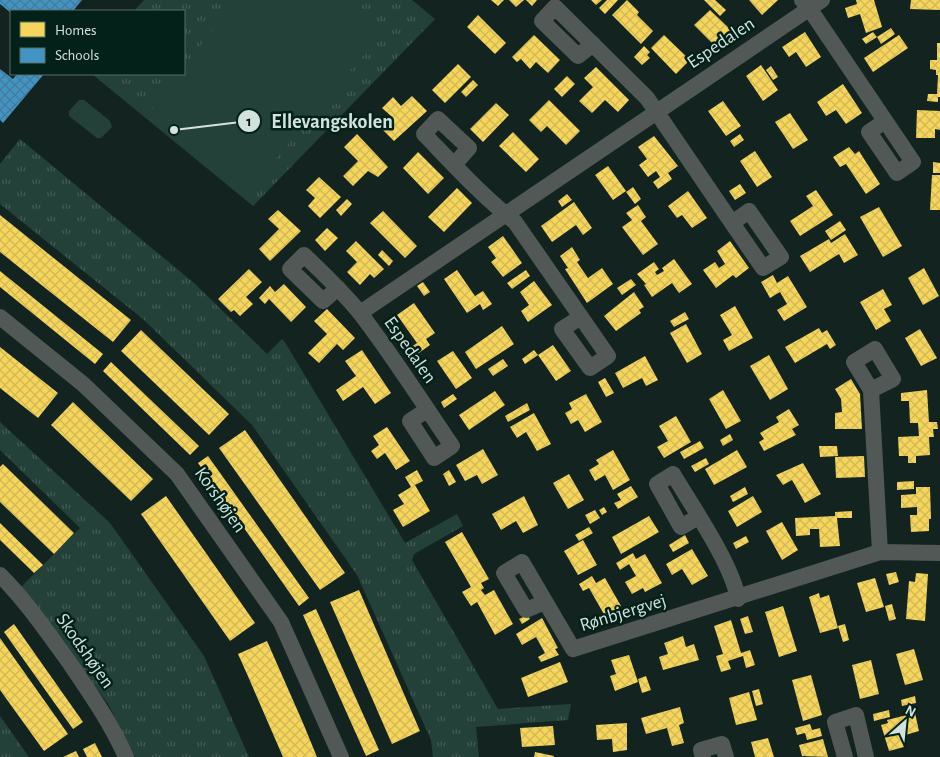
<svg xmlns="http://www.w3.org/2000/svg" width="940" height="757" font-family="'Alegreya Sans',sans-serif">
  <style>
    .grass { fill: url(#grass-tufts) }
    .pitch { fill: #244139 }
    .homes { fill: url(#homes-cross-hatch) }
    .schools { fill: url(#schools-cross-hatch) }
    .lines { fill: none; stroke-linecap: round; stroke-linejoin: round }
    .street { stroke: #515856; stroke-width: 16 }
    .labels { text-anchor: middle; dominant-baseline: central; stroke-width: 5; stroke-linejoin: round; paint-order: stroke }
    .street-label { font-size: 19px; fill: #d2e2dd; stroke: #032019 }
    .leader { fill: none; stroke: #d2e2dd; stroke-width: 2 }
    .callout-dot { fill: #d2e2dd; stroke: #032019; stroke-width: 2 }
    .mark-label { font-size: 15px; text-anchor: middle; font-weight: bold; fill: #111 }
    .callout-label { font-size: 20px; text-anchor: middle; font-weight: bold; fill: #d2e2dd; stroke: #032019; stroke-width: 5; stroke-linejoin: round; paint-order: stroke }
  </style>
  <defs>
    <pattern id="grass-tufts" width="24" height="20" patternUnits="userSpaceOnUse" patternTransform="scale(1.25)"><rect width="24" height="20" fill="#244139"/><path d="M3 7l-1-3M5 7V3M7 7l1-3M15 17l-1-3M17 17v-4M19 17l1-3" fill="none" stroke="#435c55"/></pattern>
    <pattern id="homes-cross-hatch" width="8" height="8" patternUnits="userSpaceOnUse" patternTransform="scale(1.25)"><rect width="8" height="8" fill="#f6d55c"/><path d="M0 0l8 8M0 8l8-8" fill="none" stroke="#d1b857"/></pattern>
    <pattern id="schools-cross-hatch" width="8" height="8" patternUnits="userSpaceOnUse" patternTransform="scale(1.25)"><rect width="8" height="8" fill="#4393c3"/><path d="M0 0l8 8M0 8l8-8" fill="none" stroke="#427b9c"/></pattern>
  </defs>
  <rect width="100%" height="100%" fill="#132420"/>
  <!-- grass -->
  <g class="grass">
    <polygon points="144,0 412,0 435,19 253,206 92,74 184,74 184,11 134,11"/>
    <polygon points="20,139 194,283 267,354 282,339 286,344 405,543 457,514 463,526 414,554 412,560 498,709 571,704 568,720 476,727 479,757 433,757 431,740 357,575 252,425 143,319 0,204 0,164"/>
    <polygon points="0,422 110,523 204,656 249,757 135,757 108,704 21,587 80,528 0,450"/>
    <polygon points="0,716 29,757 0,757"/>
  </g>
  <!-- pitch -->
  <g class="pitch">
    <polygon points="239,0 343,0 382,33 249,190 150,105 176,74 184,74 184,65"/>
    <polygon points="79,100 84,100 110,121 112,127 101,138 97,138 69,116 69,111"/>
  </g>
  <!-- homes -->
  <g class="homes">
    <polygon points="491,0 504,0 498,6"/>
    <polygon points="509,0 524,0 516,7"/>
    <polygon points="526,0 537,0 532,6"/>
    <polygon points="591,0 602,0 596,5"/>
    <polygon points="607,0 618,0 605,14 599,8"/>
    <polygon points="627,0 639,12 637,15 653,31 641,44 612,15"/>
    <polygon points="704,0 715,0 726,10 720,16"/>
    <polygon points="749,0 778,0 762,15"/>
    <polygon points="856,0 874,0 882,27 866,33 860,14 848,18 845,8 857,4"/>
    <polygon points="911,0 940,0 940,10 910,9"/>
    <polygon points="710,10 731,30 715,46 694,25"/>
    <polygon points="478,15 506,43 495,54 467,27"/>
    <polygon points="891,28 895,34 881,44 877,37"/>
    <polygon points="805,32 821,57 806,67 796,52 789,57 782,47"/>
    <polygon points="873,32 877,37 866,44 862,39"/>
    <polygon points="534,35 560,60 548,73 536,62 530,69 521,59 517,62 512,57"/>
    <polygon points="664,35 690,60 676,74 651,48"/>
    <polygon points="899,35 908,48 873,72 864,58"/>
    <polygon points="937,43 940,43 940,97 938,97 938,102 927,101 928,94 937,94 938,75 936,75 936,70 930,69 930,60 937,60"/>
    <polygon points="644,46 650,52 647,55 650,58 642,65 634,57"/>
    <polygon points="458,64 471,77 445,103 432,90"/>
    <polygon points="761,65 778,90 763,101 746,76"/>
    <polygon points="771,66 778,77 773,80 766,70"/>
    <polygon points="596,67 629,100 618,112 605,100 592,113 579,101 593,87 584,78"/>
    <polygon points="567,76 575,84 562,97 554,89"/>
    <polygon points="473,80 478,85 466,97 461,92"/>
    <polygon points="843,84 862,113 846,124 836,110 826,116 817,102"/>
    <polygon points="412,96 427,111 394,141 380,127 391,116 382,108 393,97 401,106"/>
    <polygon points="549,100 580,131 566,145 547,126 541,132 529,120"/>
    <polygon points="723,101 741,126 726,136 708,111"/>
    <polygon points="496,103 509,115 483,142 470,129"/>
    <polygon points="917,110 940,111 940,130 935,129 935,138 916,138"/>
    <polygon points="790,113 808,140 793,149 775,122"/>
    <polygon points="513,132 539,159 526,172 499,146"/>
    <polygon points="357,134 388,167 378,177 368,171 353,186 343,176 358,161 344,147"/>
    <polygon points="740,134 744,140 734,147 730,141"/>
    <polygon points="654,136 678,166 668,173 672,179 658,189 653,182 660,177 656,171 648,177 639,165 647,159 638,147"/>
    <polygon points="849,147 855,154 859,151 880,184 866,194 846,164 840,167 833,157"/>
    <polygon points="755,151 772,177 757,187 740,161"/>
    <polygon points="418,152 444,178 428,194 403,168"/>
    <polygon points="933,162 940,163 940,173 933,173"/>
    <polygon points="608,166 626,191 613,200 595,175"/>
    <polygon points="932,175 940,175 940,210 930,210"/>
    <polygon points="319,177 341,197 320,218 308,206 315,198 306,190"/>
    <polygon points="740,184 746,193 735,200 729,191"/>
    <polygon points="633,187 641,199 635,204 626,192"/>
    <polygon points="457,188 472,203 444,232 428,217"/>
    <polygon points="816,190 833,215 800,236 790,221 813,206 806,196"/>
    <polygon points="688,191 707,218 692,228 682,215 677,218 668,206"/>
    <polygon points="567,194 572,200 562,207 558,201"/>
    <polygon points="347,199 352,204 341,216 336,210"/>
    <polygon points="574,202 592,228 583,235 576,225 552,242 541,226"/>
    <polygon points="638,205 646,217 641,221 658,244 643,255 622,227 632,220 626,213"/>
    <polygon points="879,207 902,246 883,257 860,217"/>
    <polygon points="278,210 301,231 270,261 259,249 279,229 268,219"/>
    <polygon points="383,211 417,246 405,258 370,223"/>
    <polygon points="0,215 131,320 113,342 0,252"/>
    <polygon points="840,221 846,230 831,240 825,231"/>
    <polygon points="327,228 338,238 325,251 315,240"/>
    <polygon points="845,234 858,255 844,263 839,254 810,272 800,256 829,239 831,243"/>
    <polygon points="503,236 522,263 503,277 491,262 496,258 488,247"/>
    <polygon points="356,241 384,269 374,278 370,274 360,285 347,272 357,262 346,251"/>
    <polygon points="730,241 749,268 736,278 733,275 716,288 703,270 715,262 719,268 725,264 717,251"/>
    <polygon points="572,247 580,260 577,262 588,278 602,268 613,284 587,303 565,269 568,268 560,256"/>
    <polygon points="382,250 393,261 389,266 378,255"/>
    <polygon points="674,259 692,284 679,293 672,283 652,297 644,285 646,284 637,274 654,262 659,269 655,272 657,275 664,271 662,268"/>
    <polygon points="924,268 939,296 923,305 908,278"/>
    <polygon points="249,269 262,282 246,297 253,304 240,316 234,310 231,312 218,299"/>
    <polygon points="457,270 475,296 483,291 492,304 483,310 480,304 467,313 444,279"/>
    <polygon points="526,270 530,276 512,289 507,283"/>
    <polygon points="0,271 103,354 95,364 0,287"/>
    <polygon points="773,275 777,283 788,276 807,307 784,321 777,310 787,304 780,292 770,298 761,282"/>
    <polygon points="631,279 636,285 622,295 617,288"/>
    <polygon points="534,281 552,305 528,322 521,311 529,305 520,292"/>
    <polygon points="423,282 430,292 424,296 417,286"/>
    <polygon points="284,284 306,307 291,322 269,299 265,304 259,298 270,286 275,292"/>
    <polygon points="883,289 892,305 884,309 891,321 876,330 860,302"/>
    <polygon points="634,292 644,307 639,310 641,313 616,331 604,316"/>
    <polygon points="414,303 435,333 426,339 430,345 416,355 411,347 417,343 397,315"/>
    <polygon points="735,306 753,338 729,351 723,340 732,335 720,315"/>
    <polygon points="327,309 355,338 343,350 337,344 319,363 308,353 327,334 314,321"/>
    <polygon points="685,312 689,319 674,327 670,321"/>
    <polygon points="686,324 702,354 687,363 670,333"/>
    <polygon points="502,326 514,344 476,369 465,352"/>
    <polygon points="819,328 822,333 827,330 836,345 830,349 827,344 795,363 785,347"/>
    <polygon points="920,329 937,358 921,366 905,338"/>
    <polygon points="141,330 229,414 209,435 121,351"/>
    <polygon points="553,345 571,371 556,381 538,355"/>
    <polygon points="0,347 58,393 38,418 0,388"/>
    <polygon points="362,350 391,393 375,404 363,387 343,401 336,390 356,376 345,361"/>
    <polygon points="534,350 538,355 525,364 522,359"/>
    <polygon points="453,351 472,378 456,389 437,361"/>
    <polygon points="769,355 788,389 770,400 750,366"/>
    <polygon points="645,356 658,380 646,386 642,378 623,388 615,373"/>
    <polygon points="503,359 508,366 493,376 488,369"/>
    <polygon points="111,362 199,446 190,455 103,371"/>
    <polygon points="605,378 614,393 606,397 598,382"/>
    <polygon points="851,379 860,394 862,429 835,429 835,413 842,412 841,399 835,389"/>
    <polygon points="723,390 741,421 726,429 709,399"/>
    <polygon points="927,390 929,422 937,422 938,429 933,429 934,437 929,437 930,455 916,456 916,463 908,463 908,456 899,456 898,437 919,436 918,423 910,423 909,401 901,401 901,393"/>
    <polygon points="495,391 505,405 469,430 459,415"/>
    <polygon points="453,394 457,399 444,408 441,402"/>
    <polygon points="586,394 602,422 585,432 578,420 571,424 565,413 572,409 569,403"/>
    <polygon points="73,402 153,479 131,501 51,425"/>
    <polygon points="527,403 530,410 508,422 505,416"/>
    <polygon points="789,409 799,425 792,429 796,435 764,451 759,442 764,439 760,433 779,422 776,417"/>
    <polygon points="534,413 551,444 537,451 526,432 517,438 510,427"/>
    <polygon points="676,416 691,442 664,458 657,447 668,441 659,426"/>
    <polygon points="387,427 410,461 396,470 385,453 377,459 371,451 379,445 373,436"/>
    <polygon points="245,430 345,573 320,590 219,448"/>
    <polygon points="730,434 733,440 723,446 720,440"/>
    <polygon points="700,441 704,448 684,459 680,452"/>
    <polygon points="819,446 837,446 838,456 820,457"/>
    <polygon points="483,449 498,475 482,484 477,475 465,481 456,465"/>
    <polygon points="613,450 630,480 613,490 605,475 595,481 589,470 599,464 596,460"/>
    <polygon points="737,450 747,467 714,485 705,469"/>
    <polygon points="208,456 309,598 299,606 198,463"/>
    <polygon points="864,456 865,477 836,478 835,457"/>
    <polygon points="706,458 709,464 695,472 691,466"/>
    <polygon points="803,463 821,494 805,503 792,480 783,485 776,475"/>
    <polygon points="3,464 74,533 54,554 0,502 0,467"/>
    <polygon points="417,470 423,481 415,485 430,511 403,527 393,510 404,504 398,495 411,487 405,477"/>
    <polygon points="449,470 456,482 449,486 443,474"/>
    <polygon points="569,474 584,500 568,509 553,483"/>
    <polygon points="914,481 914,489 897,490 897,482"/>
    <polygon points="631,486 638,497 618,509 614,503 621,500 617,494"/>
    <polygon points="745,487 748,494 733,502 730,496"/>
    <polygon points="916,487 930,487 931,519 929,519 929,531 911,532 910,515 917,515 917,507 901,508 901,495 916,494"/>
    <polygon points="166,496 255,623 230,641 141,514"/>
    <polygon points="524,496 538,525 523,533 516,521 501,530 492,514"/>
    <polygon points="753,496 762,512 737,527 728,511"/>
    <polygon points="604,507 607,512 602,515 599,510"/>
    <polygon points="595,510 600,518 590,524 585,515"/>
    <polygon points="852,511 852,518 837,518 840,546 820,547 819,529 810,529 810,535 796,536 795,518 835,516 835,512"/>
    <polygon points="649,516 659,532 621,554 612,537"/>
    <polygon points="782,522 798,550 782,560 766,531"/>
    <polygon points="0,523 43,565 34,573 0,540"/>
    <polygon points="589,527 593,533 579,541 575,535"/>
    <polygon points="462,532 489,579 481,583 484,588 481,590 485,595 494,590 513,624 495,635 477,602 471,606 462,592 471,587 445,542"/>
    <polygon points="685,535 689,543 673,552 669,545"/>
    <polygon points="746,536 749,542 736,549 733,543"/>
    <polygon points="583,540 597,565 578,575 564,551"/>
    <polygon points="692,549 708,576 692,585 682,569 672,575 666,564"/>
    <polygon points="633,553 636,559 645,554 662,583 645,592 643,588 632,594 625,582 636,576 629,564 620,570 616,563"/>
    <polygon points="896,572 899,582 889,585 886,574"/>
    <polygon points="916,573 928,574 925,621 906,619 909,581 915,582"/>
    <polygon points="592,576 596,583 605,578 621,606 605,616 589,588 583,591 579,584"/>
    <polygon points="875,578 884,607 866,612 857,583"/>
    <polygon points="359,590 420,731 392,744 330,602"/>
    <polygon points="819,593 820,598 829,595 838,628 820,633 809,597"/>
    <polygon points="892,604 896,619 889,621 885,606"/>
    <polygon points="783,606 797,651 779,657 765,612"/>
    <polygon points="316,609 379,750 366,756 303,615"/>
    <polygon points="527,615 530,619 522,624 519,619"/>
    <polygon points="748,616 753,632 745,634 740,619"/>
    <polygon points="542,618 558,648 555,649 559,655 541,662 538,657 545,653 536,637 522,645 516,634"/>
    <polygon points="731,620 741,653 750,650 755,665 746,668 743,656 728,661 731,669 721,672 716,656 723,654 714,626"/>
    <polygon points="14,624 83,722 73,729 4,632"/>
    <polygon points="845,624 849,640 843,642 838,626"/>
    <polygon points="683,636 686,647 694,644 699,660 663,670 659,657 668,654 664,643"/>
    <polygon points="0,638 68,734 44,751 0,690"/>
    <polygon points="267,641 303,723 317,757 283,757 247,674 238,654"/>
    <polygon points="914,649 923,680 905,685 896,654"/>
    <polygon points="629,655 638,682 615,691 610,676 616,674 611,660"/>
    <polygon points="871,660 879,694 860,699 852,665"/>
    <polygon points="560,662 568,682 528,697 521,678"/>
    <polygon points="811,675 822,715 803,721 792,680"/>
    <polygon points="646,676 651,690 642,693 638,679"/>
    <polygon points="759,689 763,704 756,706 752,691"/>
    <polygon points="749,692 757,720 736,725 729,698"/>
    <polygon points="915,696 916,703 902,706 901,700"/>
    <polygon points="680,707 684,723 679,725 684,743 672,746 667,728 646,734 641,718"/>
    <polygon points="889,710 890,717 874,721 873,714"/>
    <polygon points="915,713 919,731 902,736 904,747 889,751 881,725 888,723 887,720"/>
    <polygon points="627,723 627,750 613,752 612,739 597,740 596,725"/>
    <polygon points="810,724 812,730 820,728 822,736 807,740 805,733 797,735 795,728"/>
    <polygon points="553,726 555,745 522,747 520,728"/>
    <polygon points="768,738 774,757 755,757 751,742"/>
    <polygon points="823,739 828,757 802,756 799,745"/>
    <polygon points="95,743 102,757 87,757 83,749"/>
    <polygon points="76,751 79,757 63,757"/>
    <polygon points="535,752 554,756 554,757 534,757"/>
  </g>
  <!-- schools -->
  <g class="schools">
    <polygon points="0,0 82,0 73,11 11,11 11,13 0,4"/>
    <polygon points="0,69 13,79 17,74 44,74 3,123 0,120"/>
  </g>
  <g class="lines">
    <!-- street -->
    <g class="street">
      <polyline points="802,0 809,8 913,162 897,173 869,132 885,121"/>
      <polyline points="593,44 578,56 542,21 555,7 647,98 732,223 749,211 781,257 763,268 732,223"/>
      <path d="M454 165 469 148 438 119 424 134C453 164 482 196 515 222L608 356 590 368 562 329 581 317"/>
      <path d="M338 288 323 301 290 269 304 255C323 273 343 292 360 313 393 356 422 402 452 446L434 458 410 421 427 410"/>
      <polyline points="360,313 822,0"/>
      <polyline points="0,317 83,384 177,474 281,622 341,757"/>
      <polyline points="871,390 893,379 875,349 854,362 871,390 880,552"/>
      <path d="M698 517 681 527 657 484 673 474C692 506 732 564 738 599"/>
      <path d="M0 575C27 602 47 632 69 662 90 693 111 723 126 757"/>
      <polyline points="545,602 526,610 504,573 522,562 573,649 880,552 940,553"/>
      <polyline points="703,757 701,750 722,744 726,757"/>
      <polyline points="845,757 835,722 856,715 866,757"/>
    </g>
  </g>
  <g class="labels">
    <!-- street labels -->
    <g class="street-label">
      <text transform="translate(721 43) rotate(-34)">Espedalen</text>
      <text transform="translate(410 350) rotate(55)">Espedalen</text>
      <text transform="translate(220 500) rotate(55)">Korshøjen</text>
      <text transform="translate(623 613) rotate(-17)">Rønbjergvej</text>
      <text transform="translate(85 651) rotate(55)">Skodshøjen</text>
    </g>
  </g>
  <!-- callouts -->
  <path class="leader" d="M174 130L249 121"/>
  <g class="callout-dot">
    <circle cx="174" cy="130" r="5"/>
    <circle cx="249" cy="121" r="12"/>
  </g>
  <g class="mark-label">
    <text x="249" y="126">1</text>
  </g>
  <g class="callout-label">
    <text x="332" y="128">Ellevangskolen</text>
  </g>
  <!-- legend -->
  <rect x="10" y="10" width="175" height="65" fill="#032019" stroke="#566e67"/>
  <rect x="20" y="22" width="25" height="15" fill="#f6d55c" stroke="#566e67"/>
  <text x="55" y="35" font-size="15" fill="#d2e2dd">Homes</text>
  <rect x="20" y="48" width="25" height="15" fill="#4393c3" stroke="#566e67"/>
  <text x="55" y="60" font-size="15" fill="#d2e2dd">Schools</text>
  <!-- north arrow -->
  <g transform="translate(905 722) rotate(27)" stroke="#032019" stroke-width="4" paint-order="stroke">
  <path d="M0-4L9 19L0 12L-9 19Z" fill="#d2e2dd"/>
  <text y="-8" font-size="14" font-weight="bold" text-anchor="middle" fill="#d2e2dd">N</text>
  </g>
</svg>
